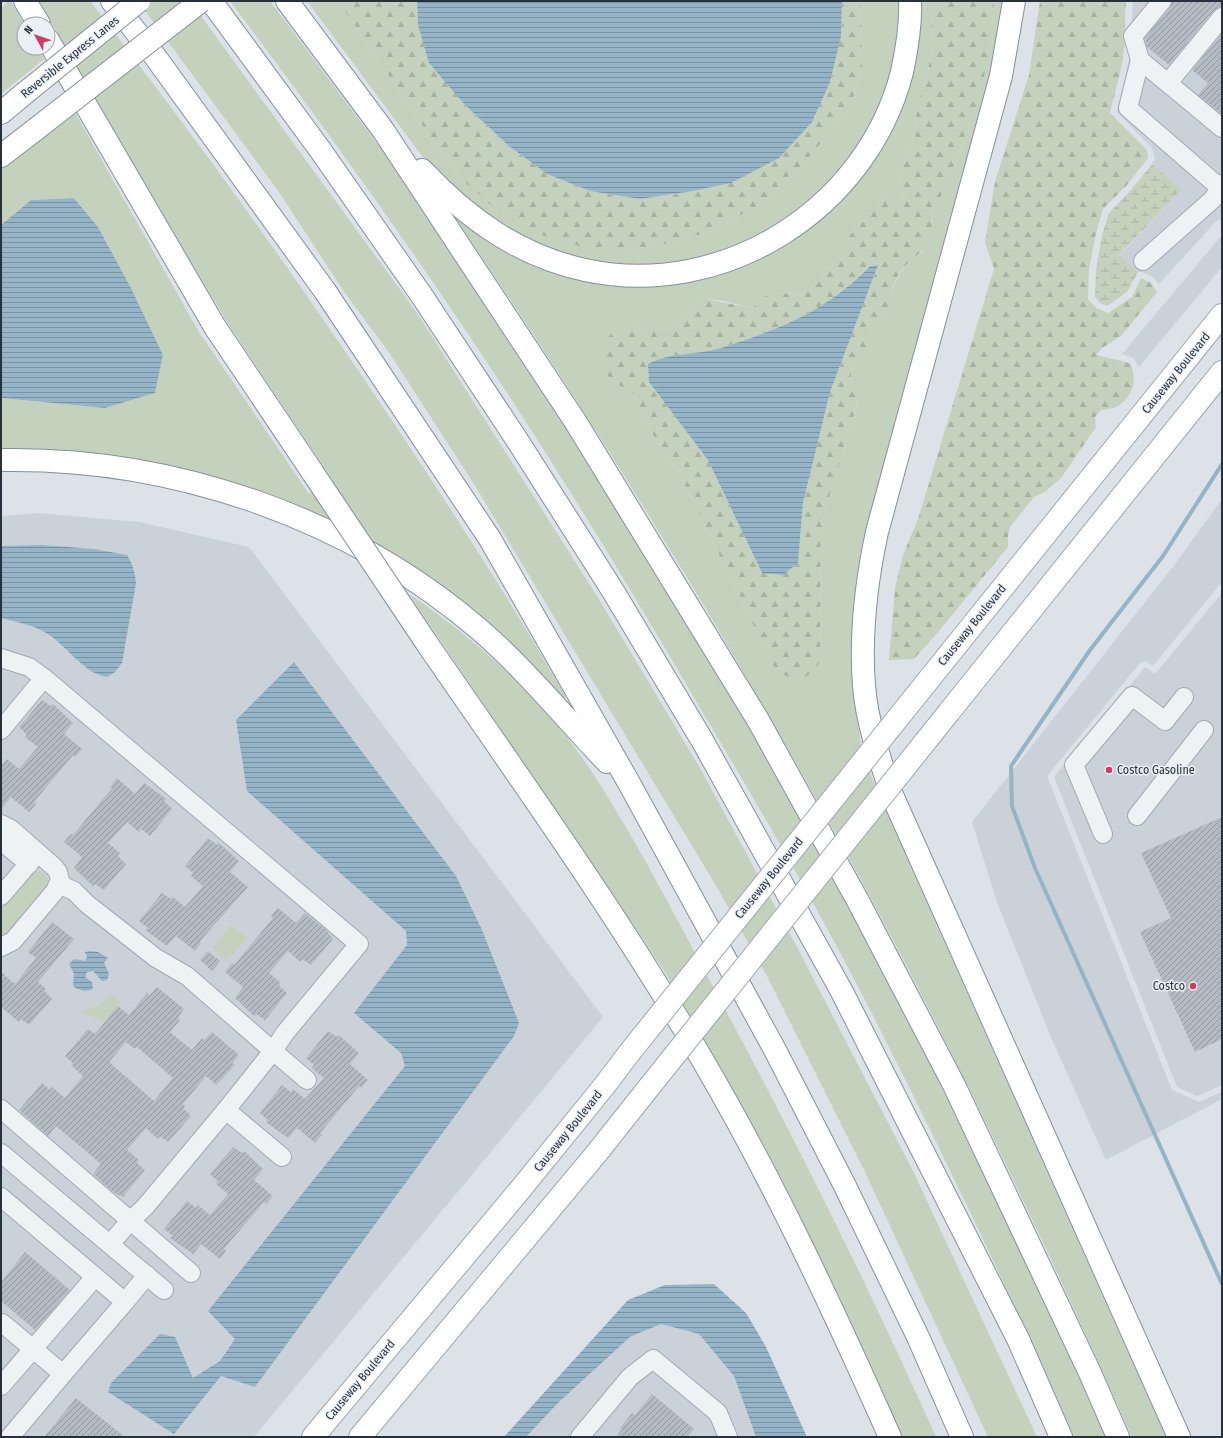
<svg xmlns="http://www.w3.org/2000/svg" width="1223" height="1438" font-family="'Fira Sans Condensed',sans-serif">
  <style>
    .built { fill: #cad1d9 }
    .green { fill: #c4d1bd }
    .forest { fill: url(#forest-firs); fill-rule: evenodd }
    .wetland { fill: url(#wetland-marsh) }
    .water { fill: url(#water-rules) }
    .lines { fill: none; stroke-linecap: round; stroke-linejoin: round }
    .stream { stroke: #96b4c7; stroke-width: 4 }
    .building { fill: url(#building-hatch); fill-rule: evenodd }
    .minor-casing { stroke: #a2a9b1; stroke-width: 20 }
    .major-casing { stroke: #9ca7b2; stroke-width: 24 }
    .highway-casing { stroke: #84919d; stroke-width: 24 }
    .minor { stroke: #eff2f5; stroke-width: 18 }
    .major { stroke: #fff; stroke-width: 22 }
    .highway { stroke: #fff; stroke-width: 22 }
    .major-bridge-casing { stroke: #9ca7b2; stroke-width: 24; stroke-linecap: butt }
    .highway-bridge-casing { stroke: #84919d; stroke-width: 24; stroke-linecap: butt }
    .major-bridge { stroke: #fff; stroke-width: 22 }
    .highway-bridge { stroke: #fff; stroke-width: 22 }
    .poi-dot { fill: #ce3e64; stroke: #ebf0f4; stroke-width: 1.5 }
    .labels { text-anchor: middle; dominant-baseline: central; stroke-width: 3; stroke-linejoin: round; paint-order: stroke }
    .street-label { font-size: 12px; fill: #26313d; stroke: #ebf0f4 }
    .poi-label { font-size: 12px; fill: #26313d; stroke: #ebf0f4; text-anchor: start }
  </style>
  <defs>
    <pattern id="forest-firs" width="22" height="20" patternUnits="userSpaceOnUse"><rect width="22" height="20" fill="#c4d1bd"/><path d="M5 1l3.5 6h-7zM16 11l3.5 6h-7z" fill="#a8b4a3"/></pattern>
    <pattern id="wetland-marsh" width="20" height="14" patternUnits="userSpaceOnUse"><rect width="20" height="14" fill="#c4d1bd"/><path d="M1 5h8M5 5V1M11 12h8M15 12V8" fill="none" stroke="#a8b4a3"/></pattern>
    <pattern id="water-rules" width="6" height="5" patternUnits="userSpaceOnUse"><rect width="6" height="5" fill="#96b4c7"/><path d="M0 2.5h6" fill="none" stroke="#7a93a3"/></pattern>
    <pattern id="building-hatch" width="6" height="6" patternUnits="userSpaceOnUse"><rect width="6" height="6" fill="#b4bbc3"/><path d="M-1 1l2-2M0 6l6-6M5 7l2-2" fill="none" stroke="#9299a0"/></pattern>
  </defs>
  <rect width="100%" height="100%" fill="#dce2e7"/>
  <!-- built -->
  <g class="built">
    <polygon points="1133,1 1222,1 1222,222 1218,219 1159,284 1153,277 1142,272 1138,272 1119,256 1182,189 1152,164 1155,159 1152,148 1117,112 1129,59"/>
    <polygon points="1222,235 1222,267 1139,367 1133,358 1122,354"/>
    <polygon points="1222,499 1222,582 1153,666 1146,661 1140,663 1047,776 1172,1090 1199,1102 1222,1092 1222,1099 1106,1160 1050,1035 997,902 972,822 1175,564"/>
    <polygon points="38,513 139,522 249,547 603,1017 254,1437 1,1437 1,516"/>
    <polygon points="1222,593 1222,1085 1197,1096 1177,1087 1054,777 1145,667 1155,674"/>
    <polygon points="661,1324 699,1334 734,1376 756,1437 526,1437 558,1403 630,1337"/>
  </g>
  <!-- green -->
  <g class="green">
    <polygon points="8,1 11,1 24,24 24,48 38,48 44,59 1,94 1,9"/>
    <path d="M39 1H90C177 113 260 227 340 344 419 459 496 576 566 697L564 698 512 646 318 515 255 489 212 476 154 462 83 452 1 449V398L105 408 155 393 163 355 131 288 98 227 74 198 31 200 1 225V168L74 111 199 332 309 494 332 479 231 328 157 207Z"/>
    <polygon points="138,1 190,1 417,313 597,596 700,768 797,947 912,1169 1037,1437 988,1437 865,1172 768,978 718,889 474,484 390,354 343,290 279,192"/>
    <path d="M230 1H270L388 158 501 322 660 573 782 783 900 996 1027 1252 1107 1437H1074C1008 1289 938 1142 864 998 813 899 756 802 699 706 633 593 565 480 492 370 409 244 321 122 230 1Z"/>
    <polygon points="307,1 338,1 437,147 465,182 625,250 660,245 713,231 760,204 801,167 850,108 862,66 861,1 903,1 902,37 883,106 835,182 758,241 669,267 574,261 490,223 425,160"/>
    <path d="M917 1H933L930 36 932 50 929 64 918 101 913 138 902 170 901 181 908 198 887 196 848 237 839 257 819 281 802 295 788 293 762 299 752 308 724 301 706 299 692 307 683 318 667 330 653 331 631 325 614 382 634 394 654 436 679 473 775 669 820 661 821 534 826 505 835 480 858 401 852 386 851 372 855 360 869 353 873 345 870 337 871 330 874 324 884 317 890 307 891 292 900 273 911 260 922 252 933 220 932 204 944 188 945 177 955 165 977 104 990 53 994 1H1005L994 58 862 544 852 619V669L858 722 862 755 899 840 1166 1437H1132C1046 1245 956 1054 855 869 733 646 599 428 455 218L457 215 497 244 694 278 850 185Z"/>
    <path d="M409 594C467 633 522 681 566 736 597 776 622 820 647 864 674 913 700 962 726 1011 801 1150 871 1292 936 1437H902L774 1168 724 1074 665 972Z"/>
    <path d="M35 870C45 871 50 878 48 887L7 936 1 940V909Z"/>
    <polygon points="231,925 247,938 227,961 212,948"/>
    <polygon points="111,994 121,1003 105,1022 83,1013 88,1008 99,1006"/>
  </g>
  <!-- forest -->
  <g class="forest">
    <polygon points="338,1 417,1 418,25 465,105 509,146 547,174 590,191 640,199 693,191 731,183 841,36 842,1 861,1 862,66 850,108 801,167 760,204 713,231 660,245 625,250 582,247 538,234 496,210 465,182 437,147"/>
    <path d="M933 1H994L990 53 977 104 955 165 945 177V188L939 199 932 204C933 220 933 241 920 253 913 259 906 264 900 272 897 277 893 286 891 292 890 296 892 302 890 307 884 325 864 321 873 345L869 354 855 360 851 372 852 386 858 401 835 480 826 505 821 534 820 661C811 681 792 683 775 669L679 473 654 436 634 394 614 382 605 373 602 355 603 344 615 329 631 325 653 331 667 330 683 318 692 307 706 299 752 308C756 305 758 302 761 299 772 290 790 294 802 295L819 281 839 257 848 237 887 196 907 198 901 181 902 170 913 138 918 101 929 64 932 50 930 36ZM878 265 830 392 803 503 798 563 762 573 708 460 649 382 648 364C668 353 691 355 713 350 724 348 735 343 745 340 795 323 833 304 869 266Z"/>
    <path d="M1040 1H1126C1124 20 1126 39 1123 58 1120 76 1114 95 1110 113L1147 150 1148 158 1127 185 1103 209 1096 233 1089 269 1088 299 1096 308 1108 313 1132 297 1141 278 1151 283 1157 292 1122 335 1101 349 1096 355 1130 363C1138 379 1133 398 1116 407 1112 409 1105 409 1101 410L1095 417 1096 427 1061 478 1045 492 1034 497 1010 527 1008 535V547L938 632 914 659 889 660 895 588 903 555 918 519 994 269 985 242 995 182 1029 75Z"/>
  </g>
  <!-- wetland -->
  <polygon class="wetland" points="1152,164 1182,189 1119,255 1138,272 1127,292 1107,306 1100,303 1095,297 1096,270 1102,235 1109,213 1132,189"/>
  <!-- water -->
  <g class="water">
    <polygon points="417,1 842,1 841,36 830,82 812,122 779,158 731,183 693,191 640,199 590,191 547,174 509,146 465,105 429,63 418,25"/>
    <polygon points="74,198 98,227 131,288 163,355 155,393 105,408 1,398 1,225 31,200"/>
    <path d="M878 265 830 392 803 503 798 563 783 575 762 573 708 460 649 382 648 364C668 353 691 355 713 350 724 348 735 343 745 340 795 323 833 304 870 266Z"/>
    <path d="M42 545 94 549 127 555C133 565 135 572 136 583L122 663 115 672 107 677C83 673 68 647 48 634 34 625 17 622 1 618V546Z"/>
    <polygon points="294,662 456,876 482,930 519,1023 514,1036 255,1387 221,1376 174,1434 108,1392 111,1383 160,1334 175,1337 193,1378 220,1361 235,1339 208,1311 405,1066 401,1053 354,1013 407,945 406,931 247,791 236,720"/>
    <path d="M90 951 98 952 108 958 104 963 109 974 107 980 102 981 93 971 87 972 85 977 92 982 93 988 91 990C86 992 77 990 73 986L74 974 69 964 74 959 85 961 87 957 85 952Z"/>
    <polygon points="714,1284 746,1313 766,1347 807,1437 756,1437 734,1376 699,1334 661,1324 630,1337 558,1403 526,1437 504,1437 628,1300 665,1285"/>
  </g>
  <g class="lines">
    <!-- stream -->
    <polyline class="stream" points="1222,464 1163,556 1090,650 1011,766 1012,806 1035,868 1222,1284"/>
  </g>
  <!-- building -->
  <g class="building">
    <polygon points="1172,1 1222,1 1222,7 1214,10 1169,65 1147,47 1145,38 1170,8"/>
    <polygon points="1222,34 1222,114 1198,95 1208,83 1192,70"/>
    <polygon points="42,700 51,706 53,704 73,723 64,734 82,749 75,757 73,755 49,784 34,802 36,804 29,812 11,797 1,809 1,766 7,759 19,769 38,747 25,737 27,735 19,727"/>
    <polygon points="117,778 135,794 144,783 166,799 164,801 172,809 150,836 141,829 139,832 127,822 108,843 120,853 118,856 126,864 104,890 95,884 93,886 74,868 82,857 64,842 71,834 73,835 112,788 110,787"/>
    <polygon points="1222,817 1222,1039 1195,1052 1140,932 1171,918 1141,853"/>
    <polygon points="208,838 217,845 219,843 239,861 230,872 248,887 200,941 201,943 195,951 176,936 167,946 145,930 148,928 139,921 162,893 171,899 173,897 185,907 203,886 191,876 193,873 185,866"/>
    <polygon points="278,908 296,923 305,913 326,930 333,939 311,965 302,959 300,962 288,951 269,973 281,983 279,986 287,993 265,1020 256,1014 254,1016 235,998 243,987 225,972 232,963 234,965 273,918 271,916"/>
    <polygon points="52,922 74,939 38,982 46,989 44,991 52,999 29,1025 21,1019 19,1022 1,1007 1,972 15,984 36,958 28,952"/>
    <polygon points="208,951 220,961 212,971 200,960"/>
    <path d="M157 987 184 1009 178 1018 180 1020 170 1032 192 1050 202 1038 204 1040 212 1032 239 1055 232 1063 235 1065 216 1085 206 1076 183 1104 185 1106 183 1108 191 1116 168 1142 160 1136 158 1139 146 1128 127 1150 139 1160 137 1163 145 1170 123 1197 113 1192 93 1174 101 1164 56 1126 48 1136 19 1110 42 1083 50 1090 52 1087 65 1098 83 1076 71 1065 73 1063 65 1056 88 1029 95 1034 118 1006 129 1015 147 993 150 995ZM126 1042 135 1049 137 1047 173 1078 154 1101 109 1062Z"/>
    <polygon points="328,1031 337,1037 339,1035 359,1053 350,1064 368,1080 361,1088 359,1086 335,1115 320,1133 322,1135 315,1143 297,1128 288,1138 266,1122 268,1120 260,1113 282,1085 291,1092 293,1089 305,1099 324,1078 312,1068 314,1065 306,1058"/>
    <polygon points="233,1147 242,1153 244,1151 263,1169 254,1180 273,1196 266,1204 264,1202 239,1231 224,1249 226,1251 220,1259 201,1244 193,1254 170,1238 173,1236 164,1229 187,1201 196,1208 198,1205 210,1215 228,1194 216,1184 218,1181 210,1174"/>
    <polygon points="25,1252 70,1290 35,1330 1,1301 1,1282"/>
    <polygon points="652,1394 694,1429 687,1437 616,1437 622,1429 620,1428 632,1413 635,1415"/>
    <polygon points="76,1398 125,1437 44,1437"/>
  </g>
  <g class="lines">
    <!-- minor casing -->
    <g class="minor-casing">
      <g id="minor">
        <polyline points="1140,60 1133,36 1162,1"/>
        <polyline points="1168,83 1222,17"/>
        <polyline points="1219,187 1128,108 1140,60 1222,128"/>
        <polyline points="1143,261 1213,199 1222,184"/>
        <polyline points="1,658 29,667 44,678 359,944 285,1033 273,1051 187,976 156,958 87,904 74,891 59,884"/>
        <polyline points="1,730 44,678"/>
        <polyline points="1137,816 1204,730"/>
        <polyline points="1,824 11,829 54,867 58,872 60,880 55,891 13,941 1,947"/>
        <polyline points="1103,834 1074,765 1132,696 1165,721 1184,697"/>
        <polyline points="1,841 29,864"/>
        <polyline points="1,896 38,853"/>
        <polyline points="1,1109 191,1273"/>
        <polyline points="226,1110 282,1157"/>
        <polyline points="1,1153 164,1290"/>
        <polyline points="1,1197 125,1302 63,1374 2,1323"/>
        <polyline points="110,1244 131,1220 145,1207 226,1110 273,1051 307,1080"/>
        <polyline points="125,1302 147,1275"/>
        <polyline points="1,1386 95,1277"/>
        <polyline points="10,1437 63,1374"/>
        <polyline points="580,1437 630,1377 653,1359 718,1413 728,1437"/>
      </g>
    </g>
    <!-- major casing -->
    <g class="major-casing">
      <g id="major">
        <polyline points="930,678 1222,315"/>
        <polyline points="949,712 1222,372"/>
        <polyline points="313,1437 519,1191 605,1085 630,1052"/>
        <polyline points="360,1437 596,1154 650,1086"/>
      </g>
    </g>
    <!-- highway casing -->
    <g class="highway-casing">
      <g id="highway">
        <polyline points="25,1 39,24"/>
        <polyline points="112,1 154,55 325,291 490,539 629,783 775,1050 845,1186 918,1337 962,1437"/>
        <polyline points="211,1 321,151 422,296 519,443 613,591 702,740 841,990 1018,1339 1061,1437"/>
        <polyline points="287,1 383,130 575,421 758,720 858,901 954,1085 1090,1373 1118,1437"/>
        <path d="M1014 1 1001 76 877 532C866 583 860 634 864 686 867 723 880 760 892 795L1179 1437"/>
        <polyline points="48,40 215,327 313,473"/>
        <polyline points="1,113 25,93"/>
        <polyline points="1,156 36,129"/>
        <path d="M422 170C467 218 519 256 585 270 724 300 867 209 902 72 907 49 911 25 910 1"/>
        <path d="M1 460C172 457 349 517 480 630 526 670 565 718 607 762"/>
        <path d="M426 642C520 779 618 915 702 1059 773 1180 833 1309 890 1437"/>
      </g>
    </g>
    <!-- minor -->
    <use href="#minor" class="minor"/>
    <!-- major -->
    <use href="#major" class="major"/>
    <!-- highway -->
    <use href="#highway" class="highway"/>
    <!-- major-bridge casing -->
    <g class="major-bridge-casing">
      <g id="major-bridge">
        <polyline points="630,1052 930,678"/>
        <polyline points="650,1086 949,712"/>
      </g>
    </g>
    <!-- highway-bridge casing -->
    <g class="highway-bridge-casing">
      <g id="highway-bridge">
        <polyline points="25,93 139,1"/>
        <polyline points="36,129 201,1"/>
        <polyline points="313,473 426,642"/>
      </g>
    </g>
    <!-- major-bridge -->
    <use href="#major-bridge" class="major-bridge"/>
    <!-- highway-bridge -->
    <use href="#highway-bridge" class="highway-bridge"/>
  </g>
  <!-- markers -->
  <g class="poi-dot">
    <circle cx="1109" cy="770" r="4"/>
    <circle cx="1193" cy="986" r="4"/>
  </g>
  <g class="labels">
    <!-- street labels -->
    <g class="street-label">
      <text transform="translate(70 57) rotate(-39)">Reversible Express Lanes</text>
      <text transform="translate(1176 373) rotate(-51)">Causeway Boulevard</text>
      <text transform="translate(972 625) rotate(-51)">Causeway Boulevard</text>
      <text transform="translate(769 878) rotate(-51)">Causeway Boulevard</text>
      <text transform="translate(568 1131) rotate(-51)">Causeway Boulevard</text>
      <text transform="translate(360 1380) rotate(-50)">Causeway Boulevard</text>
    </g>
    <!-- poi labels -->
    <g class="poi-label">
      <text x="1117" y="770">Costco Gasoline</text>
      <text x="1185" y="986" text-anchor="end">Costco</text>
    </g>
  </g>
  <!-- border -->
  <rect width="1223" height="1438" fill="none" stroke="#26313d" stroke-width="4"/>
  <!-- north arrow -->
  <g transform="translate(36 36) rotate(310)"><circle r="19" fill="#ebf0f4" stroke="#9ca4ab"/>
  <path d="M0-3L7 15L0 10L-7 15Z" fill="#ce3e64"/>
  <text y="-6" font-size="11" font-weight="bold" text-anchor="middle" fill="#26313d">N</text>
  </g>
</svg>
